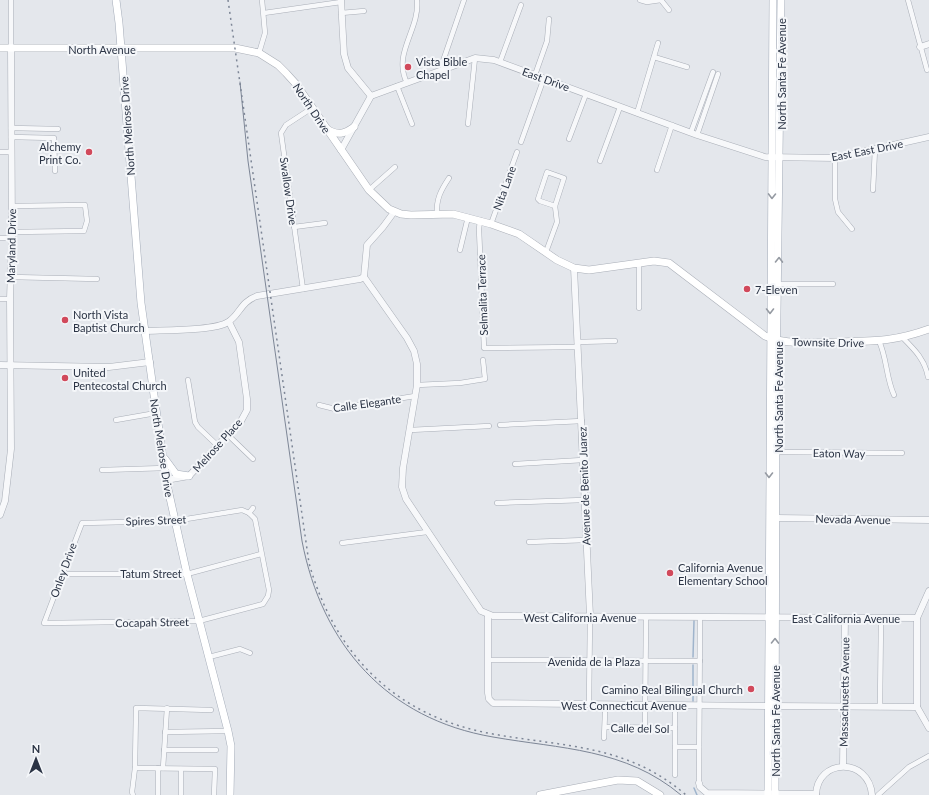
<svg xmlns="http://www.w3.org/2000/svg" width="929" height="795" font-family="Lato,sans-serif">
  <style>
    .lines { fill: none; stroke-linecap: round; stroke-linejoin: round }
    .stream { stroke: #9fb4cc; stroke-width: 1.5 }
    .minor-casing { stroke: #a9aeb7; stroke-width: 5.5 }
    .tertiary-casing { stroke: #a9aeb7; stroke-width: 7 }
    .secondary-casing { stroke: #a9aeb7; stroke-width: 8 }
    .primary-casing { stroke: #a3abb8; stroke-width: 8 }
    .minor { stroke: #f7f8fa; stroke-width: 4.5 }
    .tertiary { stroke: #f7f8fa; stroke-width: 6 }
    .secondary { stroke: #fff; stroke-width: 7 }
    .primary { stroke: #fff; stroke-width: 7 }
    .tram { stroke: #7d8696; stroke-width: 1 }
    .rail { stroke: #7d8696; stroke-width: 1.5; stroke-dasharray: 2 4; stroke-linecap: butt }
    .oneway { stroke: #959aa2 }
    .poi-dot { fill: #d1495b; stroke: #f4f6f9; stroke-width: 1.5 }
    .labels { text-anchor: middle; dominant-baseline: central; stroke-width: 4; stroke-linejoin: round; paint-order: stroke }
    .street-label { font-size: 11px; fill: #2b3445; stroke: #f4f6f9 }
    .poi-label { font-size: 11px; fill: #2b3445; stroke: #f4f6f9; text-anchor: start }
  </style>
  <rect width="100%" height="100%" fill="#e4e7ec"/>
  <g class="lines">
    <!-- stream -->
    <g class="stream">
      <polyline points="693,657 694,621"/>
      <polyline points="693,701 693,665"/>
      <polyline points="694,788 697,795"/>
    </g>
    <!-- minor casing -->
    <g class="minor-casing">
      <g id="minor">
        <polyline points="11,0 11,49"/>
        <polyline points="640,0 647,2 661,0"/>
        <polyline points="661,0 669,10"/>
        <polyline points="908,0 927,70"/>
        <polyline points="264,13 341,2"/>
        <polyline points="341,13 364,11"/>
        <polyline points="259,53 265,33 262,0"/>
        <polyline points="654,57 687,67"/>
        <polyline points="500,62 521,5"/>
        <polyline points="443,70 443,61 464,0"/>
        <polyline points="535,75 547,41 549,19"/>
        <path d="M407 83C392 53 420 30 417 0"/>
        <polyline points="397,86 412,124"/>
        <polyline points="637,113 658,43"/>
        <polyline points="468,124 475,58"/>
        <polyline points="11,128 58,129"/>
        <polyline points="691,132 713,72"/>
        <polyline points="697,135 718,74"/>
        <polyline points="11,137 54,138 55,171"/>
        <polyline points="569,139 586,94"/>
        <polyline points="521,142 544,78"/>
        <polyline points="0,152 11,152"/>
        <polyline points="835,158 835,199 838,212 852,229"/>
        <polyline points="600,161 620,107"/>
        <polyline points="657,170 672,125"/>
        <polygon points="547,172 564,178 555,206 540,201 538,199"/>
        <polyline points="369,190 395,167"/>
        <polyline points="873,190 875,149"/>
        <polyline points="12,206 85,205 87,221 84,231 12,232"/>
        <path d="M437 214C436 199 441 190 449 178"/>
        <polyline points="480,220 479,229 484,348 578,347"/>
        <polyline points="491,224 517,152"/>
        <polyline points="294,227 325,223"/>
        <polyline points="0,238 12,238"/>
        <polyline points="460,250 468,217"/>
        <polyline points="546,252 557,222 555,206"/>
        <polyline points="639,263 639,308"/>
        <polyline points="11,277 97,279"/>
        <polyline points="779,284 833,284"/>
        <polyline points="303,289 281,133 286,125 312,108"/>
        <polyline points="0,299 10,299"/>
        <path d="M903 338C915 350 925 360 928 377"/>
        <path d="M879 341C887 358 886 378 894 395"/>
        <polyline points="577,342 615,341"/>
        <polyline points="188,380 195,422 198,427 218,446"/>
        <polyline points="417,385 460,383 485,379 483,360"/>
        <polyline points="319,405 335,409 415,396"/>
        <polyline points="116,420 156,413"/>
        <polyline points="500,425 582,421"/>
        <polyline points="410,430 489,426"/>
        <polyline points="228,435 253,459"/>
        <polyline points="777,452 902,453"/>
        <polyline points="515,464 583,460"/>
        <polyline points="102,470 165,468"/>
        <polyline points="497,503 584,500"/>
        <polygon points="242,510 249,513 255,519 269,590 268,596 263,604 199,621 44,623 82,523 174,521"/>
        <polyline points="249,513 253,508"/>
        <polyline points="529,542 586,540"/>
        <polyline points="342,543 427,532"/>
        <polyline points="63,574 187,574 261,554"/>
        <polyline points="209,657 240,649 250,653"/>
        <polyline points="488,660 700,661"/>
        <polyline points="589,705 590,616"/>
        <polyline points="880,707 881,618"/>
        <polyline points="605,727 675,728"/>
        <polyline points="645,728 646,617"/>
        <polyline points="165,732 228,731"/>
        <polyline points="604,738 605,713"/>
        <polyline points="675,747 699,747"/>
        <polyline points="164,750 216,750"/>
        <polyline points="135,768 215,769 214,795"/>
        <polyline points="163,768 167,708"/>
        <polyline points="675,775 675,713"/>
        <polyline points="699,783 700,617"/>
        <polyline points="133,795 132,792 135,768 136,708 211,710"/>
        <polyline points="158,795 158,768"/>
        <polyline points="181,795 181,769"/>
        <polyline points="878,795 909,767 929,756"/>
      </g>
    </g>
    <!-- tertiary casing -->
    <g class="tertiary-casing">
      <g id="tertiary">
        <polyline points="341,0 344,54 348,68 371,96"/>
        <polyline points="920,47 929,44"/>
        <polyline points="341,150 371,96 475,58 494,60 697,135 765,157 835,158 929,137"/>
        <polyline points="574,268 590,616"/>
        <polyline points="364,277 407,338 414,351 417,364 417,385 403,468 402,487 406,499 481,611 493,616 917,618"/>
        <path d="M145 331C163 330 215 331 228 322 240 315 240 302 257 296L360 279 364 277 367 245 383 227 394 212"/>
        <polyline points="0,365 109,367 150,362"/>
        <polyline points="166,480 189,476 241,421 247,410 247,399 239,342 229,322"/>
        <polyline points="0,515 5,501 11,449 10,299 12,238 11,49"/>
        <polyline points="777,518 929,520"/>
        <polyline points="929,591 917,618 917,707 929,728"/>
        <polyline points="488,615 488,693 489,699 493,703 768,706"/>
        <polyline points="775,706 917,707"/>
        <polyline points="843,766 845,618"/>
        <polyline points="699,783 700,787 707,793 816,794"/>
        <path d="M816 795C817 758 869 757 872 795"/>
      </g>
    </g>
    <!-- secondary casing -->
    <g class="secondary-casing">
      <g id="secondary">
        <path d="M0 48H235L259 53 278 65 286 73 296 84 369 190 389 209 401 214 411 215 453 214 491 224 519 234 557 260 574 268 589 270 654 261 669 263 765 336C787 345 811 343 835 342 872 341 893 342 929 329"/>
        <path d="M327 129C338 136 344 134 354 127"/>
        <polyline points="540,795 618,780 637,781 660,795"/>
      </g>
    </g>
    <!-- primary casing -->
    <g class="primary-casing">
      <g id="primary">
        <polyline points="116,0 119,23 141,303 166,480 187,574 228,731 231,746 230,795"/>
        <polyline points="165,459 176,474 189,476"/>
        <polyline points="768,795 773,0"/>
        <polyline points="775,795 776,389 781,0"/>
      </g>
    </g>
    <!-- minor -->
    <use href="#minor" class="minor"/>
    <!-- tertiary -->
    <use href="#tertiary" class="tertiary"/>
    <!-- secondary -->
    <use href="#secondary" class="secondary"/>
    <!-- primary -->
    <use href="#primary" class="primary"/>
    <!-- tram -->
    <path class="tram" d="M240 82 248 161 302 541C322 645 387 719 493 737 561 749 625 748 681 795"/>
    <!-- rail -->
    <path class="rail" d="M228 0 309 563C335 656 397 717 493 734 564 747 627 744 686 795"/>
  </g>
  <!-- one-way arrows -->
  <defs><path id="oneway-chevron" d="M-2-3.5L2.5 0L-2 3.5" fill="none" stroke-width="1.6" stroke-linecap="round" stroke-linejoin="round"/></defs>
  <g class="oneway">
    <use href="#oneway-chevron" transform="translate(772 196) rotate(91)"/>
    <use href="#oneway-chevron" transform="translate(779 260) rotate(-89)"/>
    <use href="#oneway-chevron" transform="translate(770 311) rotate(90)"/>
    <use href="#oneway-chevron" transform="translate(769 475) rotate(90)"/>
    <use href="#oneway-chevron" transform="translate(775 641) rotate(-89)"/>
  </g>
  <!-- markers -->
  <g class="poi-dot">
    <circle cx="408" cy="67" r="4"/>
    <circle cx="89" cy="152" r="4"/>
    <circle cx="747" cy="289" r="4"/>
    <circle cx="65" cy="320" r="4"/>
    <circle cx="65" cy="378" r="4"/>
    <circle cx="670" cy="573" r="4"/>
    <circle cx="751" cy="689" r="4"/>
  </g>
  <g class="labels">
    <!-- street labels -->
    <g class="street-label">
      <text x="102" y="49">North Avenue</text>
      <text transform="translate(781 74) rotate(-90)">North Santa Fe Avenue</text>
      <text transform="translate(546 79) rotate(20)">East Drive</text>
      <text transform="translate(312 108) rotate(56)">North Drive</text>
      <text transform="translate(127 126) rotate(-94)">North Melrose Drive</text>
      <text transform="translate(867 150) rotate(-11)">East East Drive</text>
      <text transform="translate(504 188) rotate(-70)">Nita Lane</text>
      <text transform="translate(289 191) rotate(82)">Swallow Drive</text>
      <text transform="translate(11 246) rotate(-89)">Maryland Drive</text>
      <text transform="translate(482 295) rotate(-92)">Selmalita Terrace</text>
      <text transform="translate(828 342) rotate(1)">Townsite Drive</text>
      <text transform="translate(778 397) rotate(-90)">North Santa Fe Avenue</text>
      <text transform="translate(367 403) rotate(-8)">Calle Elegante</text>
      <text transform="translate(217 445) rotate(-48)">Melrose Place</text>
      <text transform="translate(162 448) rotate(81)">North Melrose Drive</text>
      <text transform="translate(839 453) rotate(1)">Eaton Way</text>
      <text transform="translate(584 486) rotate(-92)">Avenue de Benito Juarez</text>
      <text transform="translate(853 519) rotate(1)">Nevada Avenue</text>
      <text transform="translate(156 520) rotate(-2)">Spires Street</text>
      <text transform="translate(63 570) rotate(-70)">Onley Drive</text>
      <text x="151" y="573">Tatum Street</text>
      <text x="580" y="617">West California Avenue</text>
      <text x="846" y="618">East California Avenue</text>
      <text transform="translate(152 622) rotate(-1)">Cocapah Street</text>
      <text x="594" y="661">Avenida de la Plaza</text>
      <text transform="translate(844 692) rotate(-89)">Massachusetts Avenue</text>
      <text x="624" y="705">West Connecticut Avenue</text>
      <text transform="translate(775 721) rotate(-90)">North Santa Fe Avenue</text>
      <text transform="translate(640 728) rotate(1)">Calle del Sol</text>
    </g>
    <!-- poi labels -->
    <g class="poi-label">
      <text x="416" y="61">Vista Bible<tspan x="416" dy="13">Chapel</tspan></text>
      <text x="81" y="146" text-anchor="end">Alchemy<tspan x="81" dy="13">Print Co.</tspan></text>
      <text x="755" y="289">7-Eleven</text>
      <text x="73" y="314">North Vista<tspan x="73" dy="13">Baptist Church</tspan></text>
      <text x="73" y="372">United<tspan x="73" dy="13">Pentecostal Church</tspan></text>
      <text x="678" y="567">California Avenue<tspan x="678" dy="13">Elementary School</tspan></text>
      <text x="743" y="689" text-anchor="end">Camino Real Bilingual Church</text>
    </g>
  </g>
  <!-- north arrow -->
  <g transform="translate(36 759)" stroke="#f4f6f9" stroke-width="3" paint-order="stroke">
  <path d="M0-3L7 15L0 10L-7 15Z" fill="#2b3445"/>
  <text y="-6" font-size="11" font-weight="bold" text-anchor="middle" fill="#2b3445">N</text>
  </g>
</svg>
